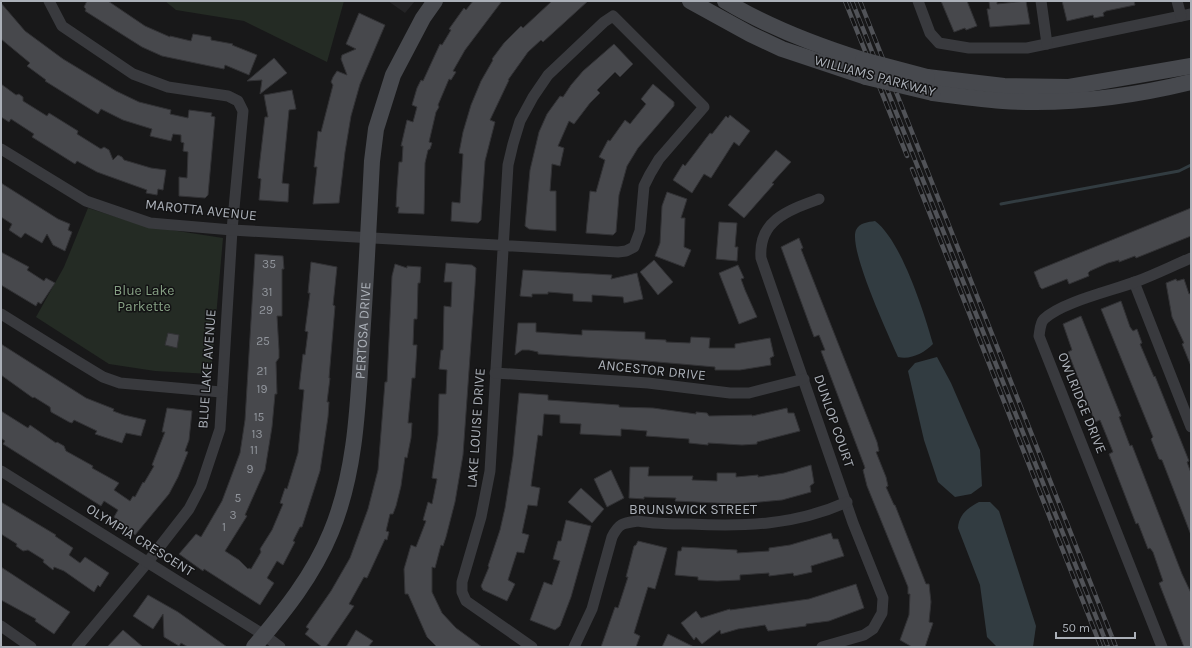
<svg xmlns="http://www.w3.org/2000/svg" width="1192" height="648" font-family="Karla,sans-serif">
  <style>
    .built { fill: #242426 }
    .green { fill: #242b24 }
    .water { fill: #323c41 }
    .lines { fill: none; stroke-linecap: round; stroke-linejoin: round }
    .stream { stroke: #323c41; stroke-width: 3 }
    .building { fill: #47484c; stroke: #323235 }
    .street { stroke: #393a3e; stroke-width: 11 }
    .secondary { stroke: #47494e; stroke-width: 16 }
    .rail-casing { stroke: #505257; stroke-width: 4.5 }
    .rail { stroke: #131314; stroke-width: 3; stroke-dasharray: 9; stroke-linecap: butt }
    .secondary-bridge { stroke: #47494e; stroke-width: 16 }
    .labels { text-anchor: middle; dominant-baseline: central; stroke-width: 3; stroke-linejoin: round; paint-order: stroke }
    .number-label { font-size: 12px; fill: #92969d }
    .street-label { font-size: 14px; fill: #abb0b8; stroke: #131314 }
    .park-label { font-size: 14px; fill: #86a084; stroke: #131314 }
  </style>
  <rect width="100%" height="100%" fill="#181819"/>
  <!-- built -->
  <polygon class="built" points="388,1 415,1 405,13"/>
  <!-- green -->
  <g class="green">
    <polygon points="165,1 344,1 327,62 244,21 176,10"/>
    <polygon points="88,208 145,226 223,238 211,374 155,371 109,364 36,317 64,267"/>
  </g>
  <!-- water -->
  <g class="water">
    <path d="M875 221C901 240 924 312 933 344 924 353 911 360 898 357 889 336 848 249 856 230 859 223 868 222 875 221Z"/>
    <polygon points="937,357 951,383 980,450 982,486 971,494 955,497 938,482 924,440 908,371 915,363"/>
    <path d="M979 502H990L999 511 1036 626 1033 647H997L987 637 980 585 958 528C959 514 968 508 979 502Z"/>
  </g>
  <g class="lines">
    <!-- stream -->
    <polyline class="stream" points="1001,204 1179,171 1191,165"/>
  </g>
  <!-- building -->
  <g class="building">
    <polygon points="87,1 108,1 145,26 170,37 170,36 191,41 193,34 211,37 211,40 233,44 232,45 257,55 249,75 225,65 224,69 162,56 142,47 85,11 86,9 84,7"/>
    <polygon points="473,1 502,1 465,50 453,71 456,72 451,80 449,79 438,105 439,107 436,112 429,142 432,143 430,149 428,150 425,163 424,214 398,213 399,207 396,207 397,188 399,162 402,162 403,146 401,146 407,120 413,122 417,107 412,105 417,88 421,80 423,81 440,44 442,45 451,30 449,29 464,8 466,10"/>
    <polygon points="552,1 588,1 543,42 541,40 528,52 508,80 509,80 490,120 495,122 485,161 481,220 478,223 451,221 452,202 460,203 463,154 459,153 463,132 471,105 481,81 493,60 492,59 504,43 521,26 523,28"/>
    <polygon points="941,1 967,1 977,26 966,30 965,28 954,32"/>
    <polygon points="989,1 997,1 997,4 1026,1 1030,24 990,27 987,9 990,9"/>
    <polygon points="1062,1 1134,1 1135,5 1106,11 1103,13 1104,16 1094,18 1093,15 1067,21"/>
    <polygon points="1,3 25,31 63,59 116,91 139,102 171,110 170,114 188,118 189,110 212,113 211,116 215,117 208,195 205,198 179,196 179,177 187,178 188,152 183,151 184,143 181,142 181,135 173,134 171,141 150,136 152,129 123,120 101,109 98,114 45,81 46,80 27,66 30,63 1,39"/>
    <polygon points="359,13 385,25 360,84 351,116 345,152 339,203 313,204 317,167 314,167 318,131 321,132 333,85 331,82 333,77 337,71 347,75 341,59 342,55 356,49 346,44"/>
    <polygon points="614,44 633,64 620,77 615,72 597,90 600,93 590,103 574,124 569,121 558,146 564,148 560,166 552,164 550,191 556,191 556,231 529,229 525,226 528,192 530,170 539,132 547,114 560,96 563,97 571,85 583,71"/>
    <polygon points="274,58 287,73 260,94 262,80 247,81"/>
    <polygon points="1,84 16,95 19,94 23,97 23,101 47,116 49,113 78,131 77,134 101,149 104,147 109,150 113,160 118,155 122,157 124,160 151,168 166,170 163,190 158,189 157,195 146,193 147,190 97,172 77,161 75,164 32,137 34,134 11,119 9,122 1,117"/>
    <polygon points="653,84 674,102 674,106 638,148 627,166 619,195 616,232 613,235 586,233 590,191 596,192 605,160 599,157 608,140 610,141 625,120 630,124 646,104 641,99"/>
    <polygon points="292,90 296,109 289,110 282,183 289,184 288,202 259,200 261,179 258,178 260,160 265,117 268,117 264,95"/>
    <polygon points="730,115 750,131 739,146 734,142 711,178 704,174 692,193 673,180 683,164 685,166 710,133 712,134 726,116 728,118"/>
    <polygon points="776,150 791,162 772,183 774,184 744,218 728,205"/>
    <polygon points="1,183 58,219 70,224 68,230 72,232 65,251 53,245 47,234 42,243 25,233 21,238 9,230 12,224 1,217"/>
    <polygon points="667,192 687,199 681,218 685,218 684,247 691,250 684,267 655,256 660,243 662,206"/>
    <polygon points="1191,208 1191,236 1136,258 1135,256 1119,262 1119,260 1108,263 1090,271 1088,273 1089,276 1069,284 1067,279 1042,289 1040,287 1034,272 1040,269"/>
    <polygon points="719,222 737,223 735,247 738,247 737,261 716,259"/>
    <polygon points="799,238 803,248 801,249 877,442 879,451 876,452 886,477 888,486 886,487 894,505 895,505 926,584 929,584 931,602 929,622 933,623 925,647 912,647 900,640 909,615 910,594 908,594 908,587 867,486 863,470 865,468 864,465 821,351 825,350 819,335 814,337 781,247"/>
    <polygon points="1,252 29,267 27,270 44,281 46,278 55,283 41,304 38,302 36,306 1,285"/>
    <polygon points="255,254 283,256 284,269 282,269 282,316 277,316 279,350 279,358 276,362 277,394 275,394 272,427 265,470 245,515 247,516 225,551 239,560 248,569 249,568 251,569 261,552 260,549 272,530 283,504 280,503 285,488 287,489 298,453 304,390 299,389 303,354 305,355 308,332 305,331 310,293 308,293 311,262 337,267 333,305 335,306 329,378 330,378 327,402 329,402 328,417 320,471 302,527 300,527 293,541 295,542 283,565 277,561 267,578 274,583 260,605 204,569 203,571 179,554 196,534 201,537 222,501 240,453 245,420"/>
    <polygon points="654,260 673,282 658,295 640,272"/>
    <polygon points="446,263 472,265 476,268 475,286 463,455 455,502 446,537 443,546 441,545 435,568 432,567 432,592 442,613 456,628 482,647 437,647 427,637 408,594 405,594 404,569 411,545 416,547 426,521 423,520 428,502 432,504 437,479 432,478 438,435 439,394 446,394 447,370 439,369 441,350 443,350 444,306 451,307 452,282 444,282"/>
    <polygon points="395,264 407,268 407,266 421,267 420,283 418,283 417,319 414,319 413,345 417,345 415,378 412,378 408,423 412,423 411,438 407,458 405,457 401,486 396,506 393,514 390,514 386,531 389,532 387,540 385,539 367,578 364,577 349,604 354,606 326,647 322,647 305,634 309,629 306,627 331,591 350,558 368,509 378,470 385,382 387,382 392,276"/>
    <polygon points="738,265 744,278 741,279 745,290 757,317 739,324 719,273"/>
    <polygon points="523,270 612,275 611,279 637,273 643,299 624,303 623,297 592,295 592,302 573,301 573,294 548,292 548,294 532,294 532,297 520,296"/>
    <polygon points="1176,279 1177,281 1184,279 1189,294 1191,293 1191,366 1182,344 1184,343 1172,317 1166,283"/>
    <polygon points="1121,301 1130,327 1133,331 1137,329 1142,343 1140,344 1154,377 1155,376 1189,461 1187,462 1191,473 1191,535 1162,460 1159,459 1151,439 1153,437 1101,309"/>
    <polygon points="1081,316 1121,416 1119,417 1130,446 1132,445 1182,574 1191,593 1191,647 1184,647 1159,583 1163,581 1153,552 1150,548 1148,549 1138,523 1136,524 1109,454 1113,452 1100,420 1095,422 1068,352 1072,350 1063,324"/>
    <polygon points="518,323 536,323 536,332 582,335 582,330 645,332 645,339 666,340 666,342 690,343 691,337 710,338 709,348 735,348 735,344 770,338 774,356 770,358 771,365 740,370 715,370 715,367 646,361 538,354 538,352 529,350 522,350 515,355"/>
    <polygon points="168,333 179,335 177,348 165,345"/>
    <polygon points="1,344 86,398 114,409 113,411 124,415 146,420 141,436 126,433 122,443 95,434 97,431 74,420 72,423 69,422 51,412 50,407 34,397 33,398 1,375"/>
    <polygon points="519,393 548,395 548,400 619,405 619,407 653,408 696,414 696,412 707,413 709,416 752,415 752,416 787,408 788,413 794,413 800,431 757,442 757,444 742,445 708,443 708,445 689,443 689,439 646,436 647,431 621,429 621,436 580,434 581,424 560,423 560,415 544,414 542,436 538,435 531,486 540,488 537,506 528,505 522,533 529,535 524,553 517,552 508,580 515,584 507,601 483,590 481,586 489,567 488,566 500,530 505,508 513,456"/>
    <polygon points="167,408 192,411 189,440 185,451 188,452 178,477 169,494 135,535 114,517 118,510 104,501 101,506 3,444 5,441 1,438 1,411 28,428 30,425 56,443 57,442 64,446 66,451 93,466 92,468 119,483 114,490 130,501 133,496 135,497 143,482 144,483 154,466 152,465 165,432 162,432"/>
    <polygon points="811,465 814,483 810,486 811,492 782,500 738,504 675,501 676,498 644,497 644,499 629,498 630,467 649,467 648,476 693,476 692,480 717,481 717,473 736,473 736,477 758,475 758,477 784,473"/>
    <polygon points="611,470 624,498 607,507 594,479"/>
    <polygon points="581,488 604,509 592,523 568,502"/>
    <polygon points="1,502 56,535 55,536 73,548 69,555 80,563 85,557 109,573 100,587 98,585 94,592 64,571 54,567 53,570 43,562 44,560 28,550 23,551 16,546 17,544 1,534"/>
    <polygon points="566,520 591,526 571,597 560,626 555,630 530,620 544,582 552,585 560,561 553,559 558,541 561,541"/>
    <polygon points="831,533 833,539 838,539 844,556 811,566 812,572 794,576 793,573 769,576 769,573 740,575 740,580 717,581 698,580 698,577 675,575 678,551 681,551 682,547 737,550 737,553 769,551 769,548 790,545"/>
    <polygon points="638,541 667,548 655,589 648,587 634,633 640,636 636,647 601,647 615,607 618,608 628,577 626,577 634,546 636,545"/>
    <polygon points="1,567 70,612 54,634 35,621 36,619 1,600"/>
    <polygon points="856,584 864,608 829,621 806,624 806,626 768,631 765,625 738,629 721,634 720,630 702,644 696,637 694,640 681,623 696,611 701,618 730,609 730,610 809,599"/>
    <polygon points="148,595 178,612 227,647 188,647 181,643 179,646 164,637 163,614 153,629 133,616"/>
    <polygon points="123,630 143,647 107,647"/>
    <polygon points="356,630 373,641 368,647 346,647"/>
    <polygon points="668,634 694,647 662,647"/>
  </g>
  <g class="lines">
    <!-- street -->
    <g class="street">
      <polyline points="49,1 62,26 133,74 168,87 228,96 238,101 243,111 232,230 220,429 201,486 189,509 147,563 77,647"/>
      <polyline points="918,1 930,33 939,43 969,48 1027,48 1191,14"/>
      <polyline points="1041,1 1047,44"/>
      <polyline points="1177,1 1181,16"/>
      <polyline points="1,149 86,201 150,223 232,230 618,252 626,251 634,247 640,231 644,186 650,174 659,159 704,107 613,16 604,22 548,75 533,97 520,121 513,144 508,165 490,471 481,517 462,582 462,592 466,601 532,647"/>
      <path d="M819 199C789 210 758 220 761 258L853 523 883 598 882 613 873 629 864 635 822 647"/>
      <polyline points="1134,282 1191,427"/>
      <polyline points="1,314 75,360 103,377 120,383 221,392"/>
      <polyline points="495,373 648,383 730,393 749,393 804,379"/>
      <polyline points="1,471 264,635 280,647"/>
      <polyline points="1,626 31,647"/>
      <path d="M574 647 592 609 612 537C619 523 623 523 638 521 655 524 673 524 690 524 744 527 796 525 847 502"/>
      <path d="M1162 647 1039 336C1040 330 1040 323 1044 319 1062 302 1111 291 1135 282 1154 275 1172 266 1191 258"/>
    </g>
    <!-- secondary -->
    <g class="secondary">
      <polyline points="690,1 750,34 782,49 866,77"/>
      <path d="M725 1C768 27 815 45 863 60"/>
      <polyline points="927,77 1004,86 1069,87 1191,66"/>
      <path d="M933 93C956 96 979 99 1003 101 1066 105 1130 97 1191 82"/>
      <path id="s1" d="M254 647C284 612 313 576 331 532 356 472 358 404 362 339 366 280 369 220 372 161L376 129 393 75 423 18 435 1"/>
    </g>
    <!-- rail casing -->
    <g class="rail-casing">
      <g id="rail">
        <polyline points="845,1 907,156"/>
        <polyline points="852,1 1108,647"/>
        <polyline points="860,1 1116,647"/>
        <polyline points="912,169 1101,647"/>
      </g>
    </g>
    <!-- rail -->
    <use href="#rail" class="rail"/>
    <!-- secondary-bridge -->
    <g class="secondary-bridge">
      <polyline points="863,60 927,77"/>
      <polyline points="866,77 933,93"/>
    </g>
  </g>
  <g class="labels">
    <!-- number labels -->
    <g class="number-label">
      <text x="269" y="264">35</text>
      <text x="267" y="292">31</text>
      <text x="266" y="310">29</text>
      <text x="263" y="341">25</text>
      <text x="262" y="371">21</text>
      <text x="262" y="389">19</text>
      <text x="259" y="417">15</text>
      <text x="257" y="434">13</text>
      <text x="254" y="450">11</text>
      <text x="250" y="469">9</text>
      <text x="238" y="498">5</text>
      <text x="233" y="515">3</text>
      <text x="224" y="527">1</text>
    </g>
    <!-- street labels -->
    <g class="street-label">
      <text transform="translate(875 76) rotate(15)">WILLIAMS PARKWAY</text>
      <text transform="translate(201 210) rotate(6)">MAROTTA AVENUE</text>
      <text stroke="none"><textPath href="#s1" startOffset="344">PERTOSA DRIVE</textPath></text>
      <text transform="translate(207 369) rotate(-86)">BLUE LAKE AVENUE</text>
      <text transform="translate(652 370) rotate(6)">ANCESTOR DRIVE</text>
      <text transform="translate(1082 403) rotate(68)">OWLRIDGE DRIVE</text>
      <text transform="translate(834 421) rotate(71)">DUNLOP COURT</text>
      <text transform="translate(476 428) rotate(-86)">LAKE LOUISE DRIVE</text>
      <text x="693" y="509">BRUNSWICK STREET</text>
      <text transform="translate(140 540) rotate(32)">OLYMPIA CRESCENT</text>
    </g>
    <!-- park labels -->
    <g class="park-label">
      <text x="144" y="290">Blue Lake<tspan x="144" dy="16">Parkette</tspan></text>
    </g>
  </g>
  <!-- border -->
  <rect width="1192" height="648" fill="none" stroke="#abb0b8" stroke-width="4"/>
  <!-- scale -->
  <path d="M1056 632v6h79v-6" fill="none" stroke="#abb0b8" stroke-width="2"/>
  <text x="1062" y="632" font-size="12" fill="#abb0b8" stroke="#131314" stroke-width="3" paint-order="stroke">50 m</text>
</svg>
